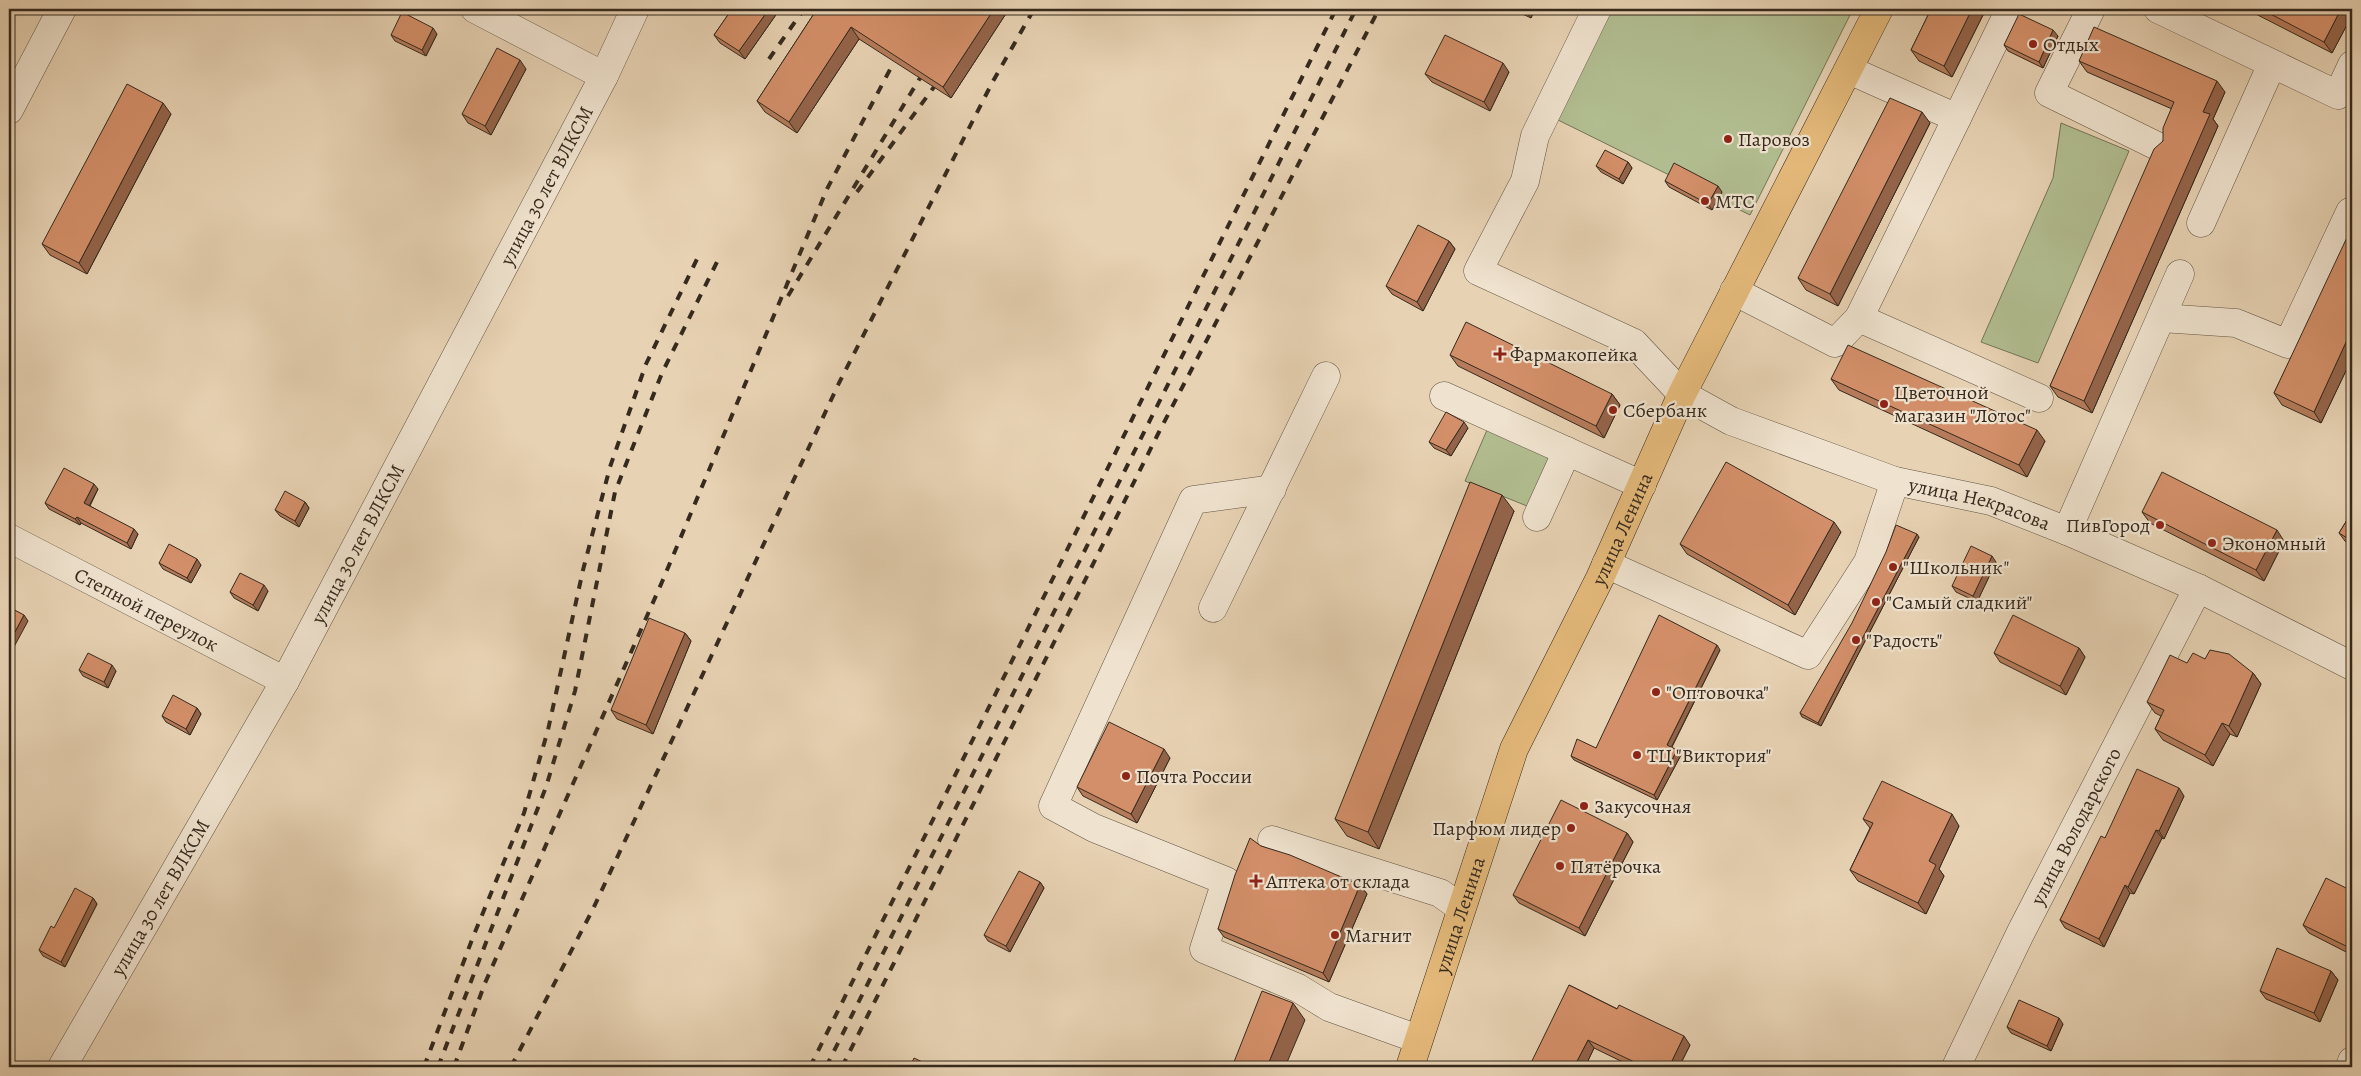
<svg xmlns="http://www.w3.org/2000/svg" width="2361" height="1076" font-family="Alegreya,serif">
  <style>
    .green { fill: #b1bd90; stroke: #747457 }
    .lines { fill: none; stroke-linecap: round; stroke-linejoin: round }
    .minor-casing { stroke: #625443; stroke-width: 29 }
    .major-casing { stroke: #362a1e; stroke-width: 29 }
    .minor { stroke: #efe2ce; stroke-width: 28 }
    .major { stroke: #e4b97a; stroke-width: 28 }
    .rail { stroke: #362a1e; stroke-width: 4; stroke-dasharray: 9 9; stroke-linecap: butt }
    .wall { fill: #b57b5a; stroke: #362a1e }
    .shaded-wall { fill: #94644a; stroke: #362a1e }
    .building { fill: #d38f69; stroke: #362a1e }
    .poi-dot { fill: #8f2418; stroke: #efe2ce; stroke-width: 2 }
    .labels { text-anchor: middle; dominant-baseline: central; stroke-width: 4.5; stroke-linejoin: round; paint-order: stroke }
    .poi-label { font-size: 20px; fill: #362a1e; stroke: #efe2ce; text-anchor: start }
    .street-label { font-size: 20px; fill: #362a1e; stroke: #efe2ce }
  </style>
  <rect width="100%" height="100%" fill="#e7d2b3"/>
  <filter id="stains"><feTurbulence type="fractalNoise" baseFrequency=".004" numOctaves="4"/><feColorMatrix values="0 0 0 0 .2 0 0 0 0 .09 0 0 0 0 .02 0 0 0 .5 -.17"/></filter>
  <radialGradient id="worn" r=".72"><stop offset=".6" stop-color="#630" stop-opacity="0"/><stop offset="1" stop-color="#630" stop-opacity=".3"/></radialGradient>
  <!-- green -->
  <g class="green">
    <polygon points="1606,9 1853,9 1750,215 1552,117"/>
    <polygon points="2061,123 2129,151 2038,363 1981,342 2053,178"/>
    <polygon points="1487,430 1550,456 1527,506 1465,481"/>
  </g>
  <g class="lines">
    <!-- minor casing -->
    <g class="minor-casing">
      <g id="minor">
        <polyline points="475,9 604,76"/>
        <path id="s1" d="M1597 9 1535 136 1525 181 1478 271 1634 343 1682 394 1731 421 1895 481 1991 501 2067 531 2198 588 2352 666"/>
        <polyline points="2091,9 2049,93 2157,146"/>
        <polyline points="2158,9 2338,95 2352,65"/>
        <polyline points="1849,70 1957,118 1859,318 2039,398"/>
        <polyline points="9,110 62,9"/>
        <polyline points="1957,118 2010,9"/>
        <polyline points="2201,223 2272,64"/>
        <polyline points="1734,291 1835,343 1859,318"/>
        <polyline points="2161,318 2236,323 2288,344 2350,212 2352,213"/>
        <polyline points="1444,396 1642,485"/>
        <polyline points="1272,489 1193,500 1053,806 1094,828 1226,881 1204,949 1298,988 1329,1007 1418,1039"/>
        <polyline points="1537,517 1567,451"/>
        <polyline points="2067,531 2180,274"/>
        <path id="s2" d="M9 538 285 681"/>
        <polyline points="1606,564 1808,655 1868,562 1895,481"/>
        <polyline points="1213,608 1326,376"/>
        <polyline points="1272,840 1440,893 1461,908"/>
        <path id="s3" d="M62 1067 285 681 604 76 635 9"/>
        <path id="s4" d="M1956 1067 2020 934 2198 588"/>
        <polyline points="2350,1067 2352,1061"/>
      </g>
    </g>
    <!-- major casing -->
    <g class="major-casing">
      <g id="major">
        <path id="s5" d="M1410 1067 1514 749 1600 578 1682 394 1879 9"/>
      </g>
    </g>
    <!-- minor -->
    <use href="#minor" class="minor"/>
    <!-- major -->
    <use href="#major" class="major"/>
    <!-- rail -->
    <g class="rail">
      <polyline points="769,59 804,9"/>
      <polyline points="857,192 934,87"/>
      <polyline points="788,296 920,78"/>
      <polyline points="424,1067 473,937 524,813 548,730 583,570 610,467 646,364 699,255"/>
      <polyline points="438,1067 546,787 575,691 615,492 662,373 717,262"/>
      <polyline points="454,1067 485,983 662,582 827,189 894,62"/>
      <polyline points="511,1067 593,909 839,383 992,83 1034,9"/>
      <polyline points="810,1067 1336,9"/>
      <polyline points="826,1067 1356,9"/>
      <polyline points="842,1067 1159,432 1379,9"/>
    </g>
  </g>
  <!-- wall -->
  <g class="wall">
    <polygon points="732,9 780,9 745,59 720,43 714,35"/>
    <polygon points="817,9 1009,9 951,98 859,39 797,133 765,112 757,101"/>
    <polygon points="1512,9 1535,9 1531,18"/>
    <polygon points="1931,9 1986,9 1952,77 1919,61 1911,50"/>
    <polygon points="2246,9 2342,9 2350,19 2332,53"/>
    <polygon points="437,34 426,56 395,41 391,35"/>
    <polygon points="2058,36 2043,68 2008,51 2004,45"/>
    <polygon points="2079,61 2225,92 2213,119 2218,126 2092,413 2058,397 2050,386 2163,141 2172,109 2087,72"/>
    <polygon points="526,69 491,135 468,123 462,114"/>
    <polygon points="1509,72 1490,111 1432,82 1425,74"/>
    <polygon points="171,114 87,274 50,255 42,244"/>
    <polygon points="1930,123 1838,306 1806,290 1798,278"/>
    <polygon points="1628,162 1632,168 1623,184 1601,172 1596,166"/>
    <polygon points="1665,181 1722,192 1712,210 1669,187"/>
    <polygon points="2352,232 2352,358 2321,423 2282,405 2274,393"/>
    <polygon points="1449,241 1455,249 1423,311 1392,294 1386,286"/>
    <polygon points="1450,355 1612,394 1620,405 1604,438 1458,366"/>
    <polygon points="1831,379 2045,441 2027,477 1839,390"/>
    <polygon points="1468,428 1451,456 1434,448 1429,442"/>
    <polygon points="98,489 90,506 138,534 131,549 81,523 80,525 49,509 45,503"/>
    <polygon points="305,502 309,508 299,527 280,516 275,510"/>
    <polygon points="1514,511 1379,849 1347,836 1335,819"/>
    <polygon points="2142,512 2284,541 2264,581 2150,523"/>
    <polygon points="2352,512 2352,546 2345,541 2339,533"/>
    <polygon points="1841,532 1795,615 1687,554 1680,544"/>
    <polygon points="1919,537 1821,726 1802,717 1800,713"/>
    <polygon points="1996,562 1977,602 1956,592 1952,586"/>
    <polygon points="159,563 201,565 191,583 163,569"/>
    <polygon points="268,591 258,611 234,598 230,592"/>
    <polygon points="685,633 691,641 653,734 617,719 611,710"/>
    <polygon points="2079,648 2085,657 2066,695 2000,662 1994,653"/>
    <polygon points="1720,650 1672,747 1681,755 1657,800 1574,760 1571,756 1596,748"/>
    <polygon points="2205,659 2253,673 2261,684 2237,737 2230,734 2213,766 2163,740 2155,729 2161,716 2155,713 2147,702 2187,663"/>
    <polygon points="79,670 116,671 108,688 83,676"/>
    <polygon points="197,708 201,714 190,735 166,722 162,716"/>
    <polygon points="1170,758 1137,823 1083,796 1077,787"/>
    <polygon points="2184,796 2164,839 2162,838 2134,894 2130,893 2104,947 2065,928 2060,920 2105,838"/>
    <polygon points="1863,819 1959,826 1939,869 1944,876 1926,914 1858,881 1850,870 1870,828"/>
    <polygon points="1627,833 1633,842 1585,936 1519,903 1513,895"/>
    <polygon points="1261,846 1360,885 1367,894 1329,982 1224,937 1218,929"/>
    <polygon points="1040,882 1044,888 1010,952 988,941 984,935"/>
    <polygon points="2352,891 2352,955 2309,933 2303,925"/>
    <polygon points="93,898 97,904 65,967 43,956 39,950"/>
    <polygon points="2331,971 2338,980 2320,1022 2266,999 2260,991"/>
    <polygon points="1569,985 1690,1045 1679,1067 1633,1067 1594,1048 1585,1067"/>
    <polygon points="2063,1024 2051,1051 2011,1033 2007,1027"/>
  </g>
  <!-- shaded-wall -->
  <g class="shaded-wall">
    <polygon points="769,9 780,9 745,59 739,51"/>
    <polygon points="994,9 1009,9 951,98 943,87"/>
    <polygon points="1524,9 1535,9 1531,18"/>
    <polygon points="1972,9 1986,9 1952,77 1944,66"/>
    <polygon points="2341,9 2342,9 2350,19 2332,53 2324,42"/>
    <polygon points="851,27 859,39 797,133 789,122"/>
    <polygon points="433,28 437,34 426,56 422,50"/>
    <polygon points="2053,30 2058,36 2043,68 2039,62"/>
    <polygon points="520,60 526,69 491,135 485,126"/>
    <polygon points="1503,63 1509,72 1490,111 1484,102"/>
    <polygon points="2217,81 2225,92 2213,119 2218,126 2092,413 2084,401 2203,112"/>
    <polygon points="163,103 171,114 87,274 79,263"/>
    <polygon points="1922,112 1930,123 1838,306 1830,294"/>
    <polygon points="1628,162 1632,168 1623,184 1619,179"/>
    <polygon points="1718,186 1722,192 1712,210 1708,204"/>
    <polygon points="1449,241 1455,249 1423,311 1417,302"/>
    <polygon points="2352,329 2352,358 2321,423 2314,412"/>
    <polygon points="1612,394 1620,405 1604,438 1596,426"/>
    <polygon points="1464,422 1468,428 1451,456 1446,450"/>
    <polygon points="2037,430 2045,441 2027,477 2019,465"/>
    <polygon points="94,484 98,489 88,508 84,503"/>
    <polygon points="1502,495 1514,511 1379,849 1368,832"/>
    <polygon points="305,502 309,508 299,527 295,521"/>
    <polygon points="77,517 81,523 80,525 75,519"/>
    <polygon points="1834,522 1841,532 1795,615 1788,605"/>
    <polygon points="134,529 138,534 131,549 127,543"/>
    <polygon points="2277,530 2284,541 2264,581 2256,570"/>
    <polygon points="1917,534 1919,537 1821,726 1818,723"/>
    <polygon points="1992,556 1996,562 1977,602 1973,596"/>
    <polygon points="197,559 201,565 191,583 187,578"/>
    <polygon points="264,585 268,591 258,611 253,605"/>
    <polygon points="24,615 28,621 9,656 9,643"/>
    <polygon points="685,633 691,641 653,734 646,725"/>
    <polygon points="1717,645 1720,650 1670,750 1667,745"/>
    <polygon points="2079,648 2085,657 2066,695 2060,686"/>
    <polygon points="112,665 116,671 108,688 104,682"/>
    <polygon points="2253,673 2261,684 2237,737 2229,726"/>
    <polygon points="197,708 201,714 190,735 186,729"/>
    <polygon points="2222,723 2230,734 2213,766 2205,755"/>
    <polygon points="1164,749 1170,758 1137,823 1131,814"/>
    <polygon points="1677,750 1681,755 1657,800 1654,795"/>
    <polygon points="2179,788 2184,796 2164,839 2159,831"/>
    <polygon points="1952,814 1959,826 1939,869 1944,876 1926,914 1918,903 1929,861"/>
    <polygon points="2156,830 2162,838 2134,894 2128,887"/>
    <polygon points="1627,833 1633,842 1585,936 1579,928"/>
    <polygon points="1040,882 1044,888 1010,952 1006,946"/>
    <polygon points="1360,885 1367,894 1329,982 1323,973"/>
    <polygon points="2125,885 2130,893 2104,947 2099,939"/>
    <polygon points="93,898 97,904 65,967 61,962"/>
    <polygon points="2352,939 2352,953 2348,947"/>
    <polygon points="2331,971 2338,980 2320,1022 2314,1013"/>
    <polygon points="1293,1003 1305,1020 1285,1067 1267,1067"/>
    <polygon points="2059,1018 2063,1024 2051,1051 2047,1046"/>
    <polygon points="1684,1036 1690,1045 1679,1067 1669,1067"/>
    <polygon points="1588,1040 1594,1048 1585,1067 1574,1067"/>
  </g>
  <!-- building -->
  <g class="building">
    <polygon points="732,9 769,9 739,51 714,35"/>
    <polygon points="817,9 994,9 943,87 851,27 789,122 757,101"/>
    <polygon points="1931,9 1972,9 1944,66 1911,50"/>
    <polygon points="2261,9 2341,9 2324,42"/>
    <polygon points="402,12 433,28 422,50 391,35"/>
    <polygon points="2019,14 2053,30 2039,62 2004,45"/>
    <polygon points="2094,27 2217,81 2203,112 2210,114 2084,401 2050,386 2154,149 2163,141 2163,128 2174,102 2079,61"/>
    <polygon points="1445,35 1503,63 1484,102 1425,74"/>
    <polygon points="497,48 520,60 485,126 462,114"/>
    <polygon points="127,84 163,103 79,263 42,244"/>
    <polygon points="1890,98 1922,112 1830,294 1798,278"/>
    <polygon points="1605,150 1628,162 1619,179 1596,166"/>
    <polygon points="1674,163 1718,186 1708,204 1665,181"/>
    <polygon points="1418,225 1449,241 1417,302 1386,286"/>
    <polygon points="2350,231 2352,232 2352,329 2314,412 2274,393"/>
    <polygon points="1466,322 1612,394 1596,426 1450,355"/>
    <polygon points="1848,345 2037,430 2019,465 1831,379"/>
    <polygon points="1446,412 1464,422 1446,450 1429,442"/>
    <polygon points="1726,462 1834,522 1788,605 1680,544"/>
    <polygon points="64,468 94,484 84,503 134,529 127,543 77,517 75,519 45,503"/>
    <polygon points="2162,472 2277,530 2256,570 2142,512"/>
    <polygon points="1470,482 1502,495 1368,832 1335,819"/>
    <polygon points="285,491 305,502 295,521 275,510"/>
    <polygon points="2352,512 2352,541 2339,533"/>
    <polygon points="1896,525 1917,534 1818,723 1800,713 1852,623 1886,552"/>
    <polygon points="169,544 197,559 187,578 159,563"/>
    <polygon points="1971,546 1992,556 1973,596 1952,586"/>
    <polygon points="240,573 264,585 253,605 230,592"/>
    <polygon points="9,607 24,615 9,643"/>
    <polygon points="1659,615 1717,645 1667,745 1677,750 1654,795 1571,756 1577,739 1596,748"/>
    <polygon points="2013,615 2079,648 2060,686 1994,653"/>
    <polygon points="649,618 685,633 646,725 611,710"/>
    <polygon points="2210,650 2229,654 2253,673 2229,726 2222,723 2205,755 2155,729 2164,710 2147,702 2170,655 2187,663 2193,653 2205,659"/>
    <polygon points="88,653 112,665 104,682 79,670"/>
    <polygon points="173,695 197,708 186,729 162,716"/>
    <polygon points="1109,722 1164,749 1131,814 1077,787"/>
    <polygon points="2137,769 2179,788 2159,831 2156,830 2128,887 2125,885 2099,939 2060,920 2101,836 2105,838"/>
    <polygon points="1882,781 1952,814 1929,861 1936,865 1918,903 1850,870 1873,823 1863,819"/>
    <polygon points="1561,800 1627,833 1579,928 1513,895"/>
    <polygon points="1250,838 1261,846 1290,855 1360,885 1323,973 1218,929 1235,875"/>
    <polygon points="1019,871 1040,882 1006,946 984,935"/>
    <polygon points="2326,878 2352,891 2352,939 2348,947 2303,925"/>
    <polygon points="75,888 93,898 61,962 39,950 51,926 54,928"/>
    <polygon points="2277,948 2331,971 2314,1013 2260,991"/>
    <polygon points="1569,985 1617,1009 1619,1005 1684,1036 1669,1067 1645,1067 1588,1040 1574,1067 1529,1067"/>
    <polygon points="1262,991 1293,1003 1267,1067 1232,1067"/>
    <polygon points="2019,1000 2059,1018 2047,1046 2007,1027"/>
    <polygon points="914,1058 933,1067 910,1067"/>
  </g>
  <!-- markers -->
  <g class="poi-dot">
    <circle cx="2033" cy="44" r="5"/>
    <circle cx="1728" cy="139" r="5"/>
    <circle cx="1705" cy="201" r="5"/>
    <path d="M1497.5 346.5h5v5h5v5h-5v5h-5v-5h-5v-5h5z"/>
    <circle cx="1884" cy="404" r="5"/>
    <circle cx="1613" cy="410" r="5"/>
    <circle cx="2160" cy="525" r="5"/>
    <circle cx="2212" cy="543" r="5"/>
    <circle cx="1893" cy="567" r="5"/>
    <circle cx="1876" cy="602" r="5"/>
    <circle cx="1856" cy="640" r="5"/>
    <circle cx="1656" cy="692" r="5"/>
    <circle cx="1637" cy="755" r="5"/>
    <circle cx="1126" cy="776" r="5"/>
    <circle cx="1584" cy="806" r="5"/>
    <circle cx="1571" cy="828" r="5"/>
    <circle cx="1560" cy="866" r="5"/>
    <path d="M1253.5 873.5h5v5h5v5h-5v5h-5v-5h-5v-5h5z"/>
    <circle cx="1335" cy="935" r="5"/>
  </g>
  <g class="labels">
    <!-- poi labels -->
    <g class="poi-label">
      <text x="2043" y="44">Отдых</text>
      <text x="1738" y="139">Паровоз</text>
      <text x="1715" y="201">МТС</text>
      <text x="1510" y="354">Фармакопейка</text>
      <text x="1894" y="392">Цветочной<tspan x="1894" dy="23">магазин "Лотос"</tspan></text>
      <text x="1623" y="410">Сбербанк</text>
      <text x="2150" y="525" text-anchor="end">ПивГород</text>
      <text x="2222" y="543">Экономный</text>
      <text x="1903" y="567">"Школьник"</text>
      <text x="1886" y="602">"Самый сладкий"</text>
      <text x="1866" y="640">"Радость"</text>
      <text x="1666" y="692">"Оптовочка"</text>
      <text x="1647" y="755">ТЦ "Виктория"</text>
      <text x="1136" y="776">Почта России</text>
      <text x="1594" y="806">Закусочная</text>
      <text x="1561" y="828" text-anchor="end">Парфюм лидер</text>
      <text x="1570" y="866">Пятёрочка</text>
      <text x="1266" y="881">Аптека от склада</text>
      <text x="1345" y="935">Магнит</text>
    </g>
    <!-- street labels -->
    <g class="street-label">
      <text stroke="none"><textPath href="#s3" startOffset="1006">улица 30 лет ВЛКСМ</textPath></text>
      <text stroke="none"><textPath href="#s1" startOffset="849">улица Некрасова</textPath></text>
      <text stroke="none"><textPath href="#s5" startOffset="580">улица Ленина</textPath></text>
      <text stroke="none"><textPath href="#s3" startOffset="601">улица 30 лет ВЛКСМ</textPath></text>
      <text stroke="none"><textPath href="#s2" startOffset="155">Степной переулок</textPath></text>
      <text stroke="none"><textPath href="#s4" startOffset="269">улица Володарского</textPath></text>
      <text stroke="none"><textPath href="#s3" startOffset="196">улица 30 лет ВЛКСМ</textPath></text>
      <text stroke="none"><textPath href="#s5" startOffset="160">улица Ленина</textPath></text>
    </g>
  </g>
  <!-- margin -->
  <rect width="2361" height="1076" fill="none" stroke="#e7d2b3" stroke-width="30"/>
  <rect x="10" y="10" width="2341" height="1056" fill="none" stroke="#362a1e" stroke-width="2.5"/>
  <rect x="15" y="15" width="2331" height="1046" fill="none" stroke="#362a1e"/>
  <rect width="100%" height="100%" filter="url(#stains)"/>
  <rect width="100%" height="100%" fill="url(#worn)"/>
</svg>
